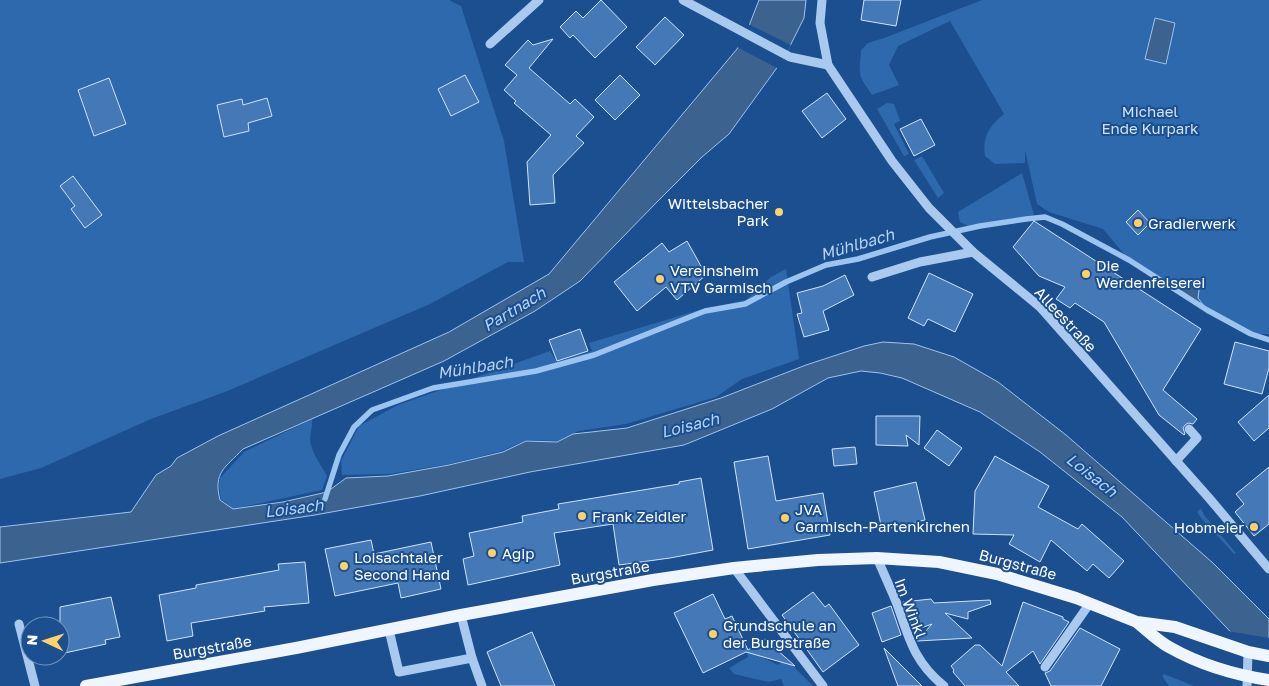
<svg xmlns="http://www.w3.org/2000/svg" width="1269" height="686" font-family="'Golos Text',sans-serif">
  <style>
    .green { fill: #2e69ad }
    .water { fill: #3c6290; stroke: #9cc4f0 }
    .pier { fill: #1b4f8f }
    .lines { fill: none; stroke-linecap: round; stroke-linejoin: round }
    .stream { stroke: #9cc4f0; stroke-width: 5.5 }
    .building { fill: #4478b7; stroke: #cfe3fa }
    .minor { stroke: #a9c9ee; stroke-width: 9 }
    .major { stroke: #f0f6ff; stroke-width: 12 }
    .poi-dot { fill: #ffd166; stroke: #1b4f8f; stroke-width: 2 }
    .labels { text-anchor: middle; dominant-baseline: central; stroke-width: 4; stroke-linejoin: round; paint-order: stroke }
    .park-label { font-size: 15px; fill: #cfe3fa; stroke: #1b4f8f }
    .poi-label { font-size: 15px; fill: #fff; stroke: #1b4f8f; text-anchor: start }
    .street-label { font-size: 15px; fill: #fff; stroke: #1b4f8f }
    .water-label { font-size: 16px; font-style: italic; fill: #b5d3f5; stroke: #1b4f8f }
  </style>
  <rect width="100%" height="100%" fill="#1b4f8f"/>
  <!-- green -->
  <g class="green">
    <polygon points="0,0 449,0 461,6 504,141 524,262 508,262 430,304 225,392 151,419 41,468 0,479"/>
    <path d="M982 0H1269V334H1251L1207 310 1129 260 1103 229 1049 212 1037 204 1025 150V163L995 164 985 156C982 137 989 126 1004 114L950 21 898 46 889 65 899 85 872 95C868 88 860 80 860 72 859 66 861 58 861 50L868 43 884 38Z"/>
    <polygon points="887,103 894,104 900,121 894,124 909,154 904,156 877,109"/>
    <polygon points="922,156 944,193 938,198 914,160"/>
    <polygon points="1022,173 1034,215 968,226 960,222 958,212"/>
    <polygon points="786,269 799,359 742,379 716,397 626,424 579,431 557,441 526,440 502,451 449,464 390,474 342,475 341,461 359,426 398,405 550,351 557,362 592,351 589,343 699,310 746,300 771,277"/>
    <path d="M312 419C313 426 310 433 310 439 311 453 321 464 327 476L322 490 233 509 221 499 219 487 220 478 244 452Z"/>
    <polygon points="1201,508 1204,515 1236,553 1234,554 1201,518 1197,512"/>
    <polygon points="749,651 778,665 785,658 813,686 784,686 781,679 768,682 734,674 729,668 748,657 747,654"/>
    <polygon points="1164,674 1194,686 1169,686 1162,676"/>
  </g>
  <!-- water -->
  <g class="water">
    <path d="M759 0H806L804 18 784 58 729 134 702 157 656 203 580 281 535 311 444 361 243 449C225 468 213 472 220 500L233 509 283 502 327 492 346 478 388 476 449 465 503 452 526 441 557 442 573 434 627 428 721 398 806 365 864 346 883 342 914 344 954 357 998 382 1066 435 1213 563 1269 619V684L1258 661 1122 517 1040 452 980 412 902 378 880 373 861 371 828 378 772 409 684 445 530 472 420 496 315 515 0 563V527L131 512 156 475 171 466 177 458 218 436 449 332 549 274 737 49 745 36Z"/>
    <polygon points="1155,18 1175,23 1166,64 1145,59"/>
    <polygon points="1185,280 1199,290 1198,298 1207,310 1174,289 1176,285"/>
  </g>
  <!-- pier -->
  <g class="pier">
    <polygon points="748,24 791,45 779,69 737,47"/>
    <polygon points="1228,631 1269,638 1269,686 1267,685 1256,662"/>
  </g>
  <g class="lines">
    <!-- stream -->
    <polyline class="stream" points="325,499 339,455 354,427 372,410 433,388 536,371 594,355 705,311 745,304 786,282 826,265 858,259 930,237 980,226 1026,219 1045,217 1062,224 1129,260 1207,310 1251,334 1269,340"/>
  </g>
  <!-- building -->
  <g class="building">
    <polygon points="601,0 627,27 595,58 573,35 570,38 560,27 576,11 583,18"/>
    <polygon points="864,0 901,0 896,26 861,20"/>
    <polygon points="665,17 684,35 655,65 636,47"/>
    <polygon points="553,39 529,68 570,104 575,99 594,117 576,136 584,143 553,175 555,203 530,205 527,162 551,135 514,103 516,101 504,90 517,75 505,65 528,40 533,45"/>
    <polygon points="465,75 479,102 451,116 438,89"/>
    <polygon points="620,75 640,95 615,120 595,100"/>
    <polygon points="109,78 126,124 94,136 78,90"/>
    <polygon points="827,93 846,119 822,138 802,111"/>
    <polygon points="267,98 272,116 248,123 249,131 224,137 217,105 242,99 243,105"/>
    <polygon points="921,119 935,145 914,156 900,129"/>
    <polygon points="73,176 102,215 85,228 71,209 75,206 60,186"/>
    <polygon points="1138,210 1150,223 1138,235 1126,222"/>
    <polygon points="1034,221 1201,329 1163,390 1197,419 1193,424 1188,423 1185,425 1183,428 1185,434 1184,435 1159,415 1104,322 1075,303 1070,308 1056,299 1065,287 1039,276 1013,247"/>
    <polygon points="687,241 706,275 677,300 666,287 637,311 614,282 662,243 669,252"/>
    <polygon points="929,273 973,294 955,332 928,319 924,326 908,318"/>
    <polygon points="845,275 854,295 823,311 829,330 804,337 797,314 802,313 797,293 823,286"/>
    <polygon points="580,329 588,351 557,361 549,340"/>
    <polygon points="1235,342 1269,351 1269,368 1262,394 1224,384"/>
    <polygon points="1269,395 1269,428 1254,441 1238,422"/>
    <polygon points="876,416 920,416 919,445 906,435 908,446 876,445"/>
    <polygon points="937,430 962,448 949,466 924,448"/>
    <polygon points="855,447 857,464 834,466 832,449"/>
    <polygon points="768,456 776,501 823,493 830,535 748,549 734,462"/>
    <polygon points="995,456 1049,486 1038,507 1078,529 1082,524 1124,561 1109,578 1093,564 1087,571 1051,540 1040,562 1009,544 1014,535 973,534 975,491"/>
    <polygon points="1269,467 1269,524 1254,536 1235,512 1244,504 1236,494"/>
    <polygon points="701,478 713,550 670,558 619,565 613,524 554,533 560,565 468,585 463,559 474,556 469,533 523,522 522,516 559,509 558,504 679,484 679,482"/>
    <polygon points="916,482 925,520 882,530 874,492"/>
    <polygon points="371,540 374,554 431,542 441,589 401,598 398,583 335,596 325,549"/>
    <polygon points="305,562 309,603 264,607 265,611 191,623 193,636 167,641 159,595 196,588 196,585 279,570 278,564"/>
    <polygon points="813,592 825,607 829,604 859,645 823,672 782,615"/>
    <polygon points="713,594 725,619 732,616 748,650 765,639 795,666 746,652 703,673 674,613"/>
    <polygon points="111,597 120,637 105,640 106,644 60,654 60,607"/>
    <polygon points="931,599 934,603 990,600 991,604 968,612 968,619 945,613 972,638 917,641 932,624 913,631 903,602"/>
    <polygon points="1023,602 1063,617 1063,619 1069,622 1040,664 1033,651 1006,672 1019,686 965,686 953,672 954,670 951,666 975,645 980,645 1002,666"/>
    <polygon points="891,606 901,635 882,642 872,613"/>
    <polygon points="1080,628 1120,649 1101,686 1051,686 1045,673 1050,671"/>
    <polygon points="532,632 555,686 501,686 487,652"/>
    <polygon points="884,648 922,686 898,686"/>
  </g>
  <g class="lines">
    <!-- minor -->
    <g class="minor">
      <polyline points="683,0 790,57 828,65"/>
      <polyline points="822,0 820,23 828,65 892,161 929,208 973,252 1040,307 1209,498 1269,569"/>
      <polyline points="490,44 539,0"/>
      <polyline points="872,277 920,262 973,252"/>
      <polyline points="1176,461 1197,438 1189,429"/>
      <path d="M877 558C884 574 891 589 897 604 909 638 914 662 944 686"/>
      <polyline points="734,568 823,686"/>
      <polyline points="461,615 472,658 482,686"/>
      <polyline points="19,624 35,686"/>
      <polyline points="389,630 399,672 472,658"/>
      <polyline points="1045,667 1090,603"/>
      <polyline points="1247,686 1248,652"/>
    </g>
    <!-- major -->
    <g class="major">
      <path d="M1138 623C1148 631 1158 641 1169 647 1199 664 1235 675 1269 680"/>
      <polyline points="86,686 296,648 461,615 653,580 734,568 818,560 877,558 939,562 997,574 1076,598 1137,622 1175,627 1248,652 1269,656"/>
    </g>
  </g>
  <!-- markers -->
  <g class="poi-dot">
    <circle cx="779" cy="212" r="5"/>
    <circle cx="1138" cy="223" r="5"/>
    <circle cx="1086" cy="274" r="5"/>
    <circle cx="660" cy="279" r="5"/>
    <circle cx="582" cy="516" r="5"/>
    <circle cx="785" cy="518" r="5"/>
    <circle cx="1254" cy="527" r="5"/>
    <circle cx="492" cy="553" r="5"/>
    <circle cx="344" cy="566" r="5"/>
    <circle cx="713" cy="634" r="5"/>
  </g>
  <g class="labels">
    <!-- park labels -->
    <g class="park-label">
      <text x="1150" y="111">Michael<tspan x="1150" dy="17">Ende Kurpark</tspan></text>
    </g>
    <!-- poi labels -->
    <g class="poi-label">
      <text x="769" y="203" text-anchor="end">Wittelsbacher<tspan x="769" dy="17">Park</tspan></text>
      <text x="1148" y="223">Gradierwerk</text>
      <text x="1096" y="265">Die<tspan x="1096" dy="17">Werdenfelserei</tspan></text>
      <text x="670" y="270">Vereinsheim<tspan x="670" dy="17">VTV Garmisch</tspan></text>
      <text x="795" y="509">JVA<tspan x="795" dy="17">Garmisch-Partenkirchen</tspan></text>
      <text x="592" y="516">Frank Zeidler</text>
      <text x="1244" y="527" text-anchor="end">Hobmeier</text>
      <text x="502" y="553">Agip</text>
      <text x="354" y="557">Loisachtaler<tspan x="354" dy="17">Second Hand</tspan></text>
      <text x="723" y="625">Grundschule an<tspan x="723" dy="17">der Burgstraße</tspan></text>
    </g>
    <!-- street labels -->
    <g class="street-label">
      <text transform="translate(1066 319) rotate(47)">Alleestraße</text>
      <text transform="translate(1018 564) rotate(15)">Burgstraße</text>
      <text transform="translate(610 572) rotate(-10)">Burgstraße</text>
      <text transform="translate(911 608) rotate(69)">Im Winkl</text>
      <text transform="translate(212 647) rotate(-10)">Burgstraße</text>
    </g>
    <!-- water labels -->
    <g class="water-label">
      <text transform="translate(857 244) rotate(-16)">Mühlbach</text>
      <text transform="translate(514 309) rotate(-31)">Partnach</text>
      <text transform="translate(475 367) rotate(-9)">Mühlbach</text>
      <text transform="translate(690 425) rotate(-14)">Loisach</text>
      <text transform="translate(1092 475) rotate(38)">Loisach</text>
      <text transform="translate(294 508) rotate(-7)">Loisach</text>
    </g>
  </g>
  <!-- north arrow -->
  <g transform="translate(45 641) rotate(274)"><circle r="24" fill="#1b4f8f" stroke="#7695bc"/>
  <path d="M0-4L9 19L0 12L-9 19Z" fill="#ffd166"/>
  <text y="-8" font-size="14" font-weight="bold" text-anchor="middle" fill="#ffffff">N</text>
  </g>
</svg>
